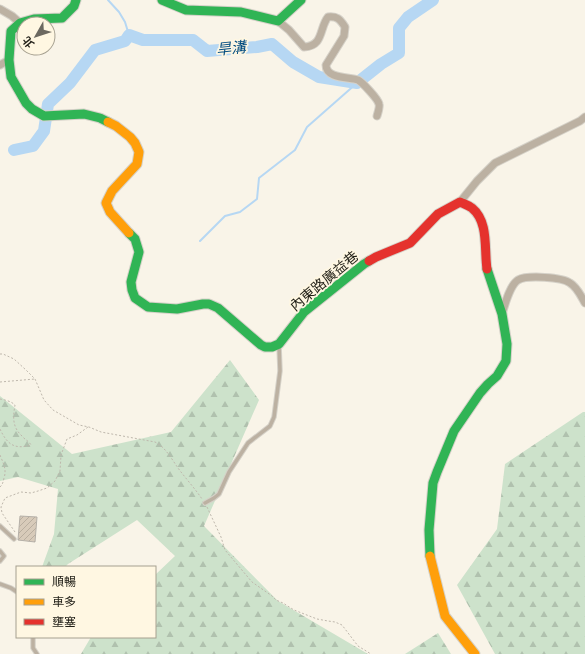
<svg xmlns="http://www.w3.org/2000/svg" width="585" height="654" font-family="'Source Serif 4','Noto Sans TC',serif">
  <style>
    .forest { fill: url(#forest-firs) }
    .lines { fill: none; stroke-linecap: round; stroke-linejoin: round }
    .stream { stroke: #b6d7f3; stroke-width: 2 }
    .river { stroke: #b6d7f3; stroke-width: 12 }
    .building { fill: url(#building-hatch); stroke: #b5b0a8 }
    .lane-casing { stroke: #d5d1c8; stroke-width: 5.5 }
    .street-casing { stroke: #d5d1c8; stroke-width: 9 }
    .fast-casing { stroke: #d5d1c8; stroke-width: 11 }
    .slow-casing { stroke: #d5d1c8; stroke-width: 11 }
    .jam-casing { stroke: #d5d1c8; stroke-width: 11 }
    .path { stroke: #beb7ac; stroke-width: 1; stroke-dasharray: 2 2; stroke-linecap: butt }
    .lane { stroke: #bcb1a2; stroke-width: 3.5 }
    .street { stroke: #bcb1a2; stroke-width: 7 }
    .fast { stroke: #30b455; stroke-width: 9 }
    .slow { stroke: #ff9f0a; stroke-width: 9 }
    .jam { stroke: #e5322d; stroke-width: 9 }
    .labels { text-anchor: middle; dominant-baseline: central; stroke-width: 3.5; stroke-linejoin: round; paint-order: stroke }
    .street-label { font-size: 14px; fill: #201e16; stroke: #fff7e2 }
    .water-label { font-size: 15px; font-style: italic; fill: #054e81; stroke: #fff7e2 }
  </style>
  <defs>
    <pattern id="forest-firs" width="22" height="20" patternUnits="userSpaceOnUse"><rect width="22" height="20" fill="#cde2cb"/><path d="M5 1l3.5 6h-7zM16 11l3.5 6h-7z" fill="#b0c1ae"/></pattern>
    <pattern id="building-hatch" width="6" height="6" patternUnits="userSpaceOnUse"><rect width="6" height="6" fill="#d8cbba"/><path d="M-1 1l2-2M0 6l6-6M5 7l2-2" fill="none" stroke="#b9ae9f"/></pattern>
  </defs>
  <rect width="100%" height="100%" fill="#f9f4e8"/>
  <!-- forest -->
  <g class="forest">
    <polygon points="230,360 259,400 204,526 278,601 368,654 81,654 91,637 155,637 155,575 175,556 137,520 68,564 65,567 42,567 54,534 58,489 18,477 0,481 0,396 72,454 171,432"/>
    <polygon points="583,412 585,412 585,654 495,654 457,585 497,529 505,464"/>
    <polygon points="438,633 451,654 405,654"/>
  </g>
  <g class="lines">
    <!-- stream -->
    <g class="stream">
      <polyline points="108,0 119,12 125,22 129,35"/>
      <polyline points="200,241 225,216 240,212 257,199 259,178 295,150 307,127 357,83"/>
    </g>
    <!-- river -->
    <polyline class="river" points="14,150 33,146 44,131 48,104 70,83 95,50 125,41 129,35 143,40 193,40 207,51 257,47 272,44 293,62 319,77 357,83 381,64 399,53 399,28 408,17 433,0"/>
  </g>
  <!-- building -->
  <polygon class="building" points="20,516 37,517 35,542 18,540"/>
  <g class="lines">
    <!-- lane casing -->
    <g class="lane-casing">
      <g id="lane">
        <polyline points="205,503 214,498 219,494 229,472 248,443 270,426 274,417 280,371 279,345"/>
        <polyline points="0,526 14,539"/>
        <polyline points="0,551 4,556 0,561"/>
        <polyline points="0,584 11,588 17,592"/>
        <polyline points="33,637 33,648 37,654"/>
      </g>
    </g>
    <!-- street casing -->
    <g class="street-casing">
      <g id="street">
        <polyline points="0,9 12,16 20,23"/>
        <path d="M278 21 289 30 304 47C324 46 319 28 328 17 337 16 340 19 345 27L344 36 326 65C326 79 349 77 358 80 362 82 378 99 379 104 380 107 378 112 377 116"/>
        <polyline points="0,65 9,60"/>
        <polyline points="460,202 477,181 495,163 580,121 585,117"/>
        <path d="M502 314C505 304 510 285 518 280 527 275 562 277 570 283 577 287 581 296 585 303"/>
      </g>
    </g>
    <!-- fast casing -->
    <g class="fast-casing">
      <g id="fast">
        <polyline points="76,0 74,6 62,18 34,19 20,23 11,31 9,60 11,77 26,103 32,109 44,116 84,114 100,118 108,122"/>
        <polyline points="162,0 186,10 241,12 278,21 301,0"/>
        <polyline points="129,233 135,239 139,252 131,282 132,290 135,298 148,307 177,309 203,304 209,304 218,308 261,345 265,347 272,347 279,344 304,312 364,264 369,261"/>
        <polyline points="430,556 429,530 433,483 437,472 454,431 480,393 488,384 497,376 506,361 507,344 502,314 487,269"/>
      </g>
    </g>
    <!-- slow casing -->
    <g class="slow-casing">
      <g id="slow">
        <polyline points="108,122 116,126 130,137 135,143 139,152 137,164 112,191 106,203 110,212 129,233"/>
        <polyline points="430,556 445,616 475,654"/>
      </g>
    </g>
    <!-- jam casing -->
    <g class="jam-casing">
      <path id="jam" d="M369 261 376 257 410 243 438 214 460 202C464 204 468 205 472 208 489 222 484 249 487 269"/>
    </g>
    <!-- path -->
    <g class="path">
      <path d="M0 354H3L14 359 26 370 35 379 44 400 53 410 79 425 89 427 101 432 155 442C167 448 173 462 181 472 188 481 196 490 202 499"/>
      <polyline points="0,382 35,379"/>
      <path d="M0 399C5 400 11 401 15 405 13 417 12 427 22 436 25 440 29 441 31 445 14 450 7 444 0 429"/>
      <path d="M0 455C3 463 7 469 4 478 3 482 3 484 0 487"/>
      <polyline points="207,507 221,537 225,550 252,582 272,596 276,600 283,603 294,610 317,619 328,621 335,622 342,625 358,646 371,654"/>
      <polyline points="15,532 2,513 1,507 5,498 21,492 31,493 38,491 47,488 55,481 60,471 61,455 67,439 77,435 88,427"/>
    </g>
    <!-- lane -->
    <use href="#lane" class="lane"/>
    <!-- street -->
    <use href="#street" class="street"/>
    <!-- fast -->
    <use href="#fast" class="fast"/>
    <!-- slow -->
    <use href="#slow" class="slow"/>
    <!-- jam -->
    <use href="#jam" class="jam"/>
  </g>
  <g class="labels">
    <!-- street labels -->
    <g class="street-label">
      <text transform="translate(324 281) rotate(-40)">內東路廣益巷</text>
    </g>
    <!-- water labels -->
    <g class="water-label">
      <text transform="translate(231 48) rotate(-6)">旱溝</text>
    </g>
  </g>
  <!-- legend -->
  <rect x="16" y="566" width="140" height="72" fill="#fff7e2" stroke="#a6a090"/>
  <rect x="24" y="579" width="20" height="6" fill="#30b455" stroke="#a6a090"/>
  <text x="52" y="586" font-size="12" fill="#201e16">順暢</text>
  <rect x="24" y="599" width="20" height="6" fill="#ff9f0a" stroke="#a6a090"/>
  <text x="52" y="606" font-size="12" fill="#201e16">車多</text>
  <rect x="24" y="619" width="20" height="6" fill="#e5322d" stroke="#a6a090"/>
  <text x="52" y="626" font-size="12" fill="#201e16">壅塞</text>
  <!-- north arrow -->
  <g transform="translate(36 36) rotate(231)"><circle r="19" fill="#fff7e2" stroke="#a6a090"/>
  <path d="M0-3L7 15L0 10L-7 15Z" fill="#6c6960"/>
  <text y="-6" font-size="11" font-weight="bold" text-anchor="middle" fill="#201e16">北</text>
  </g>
</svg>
